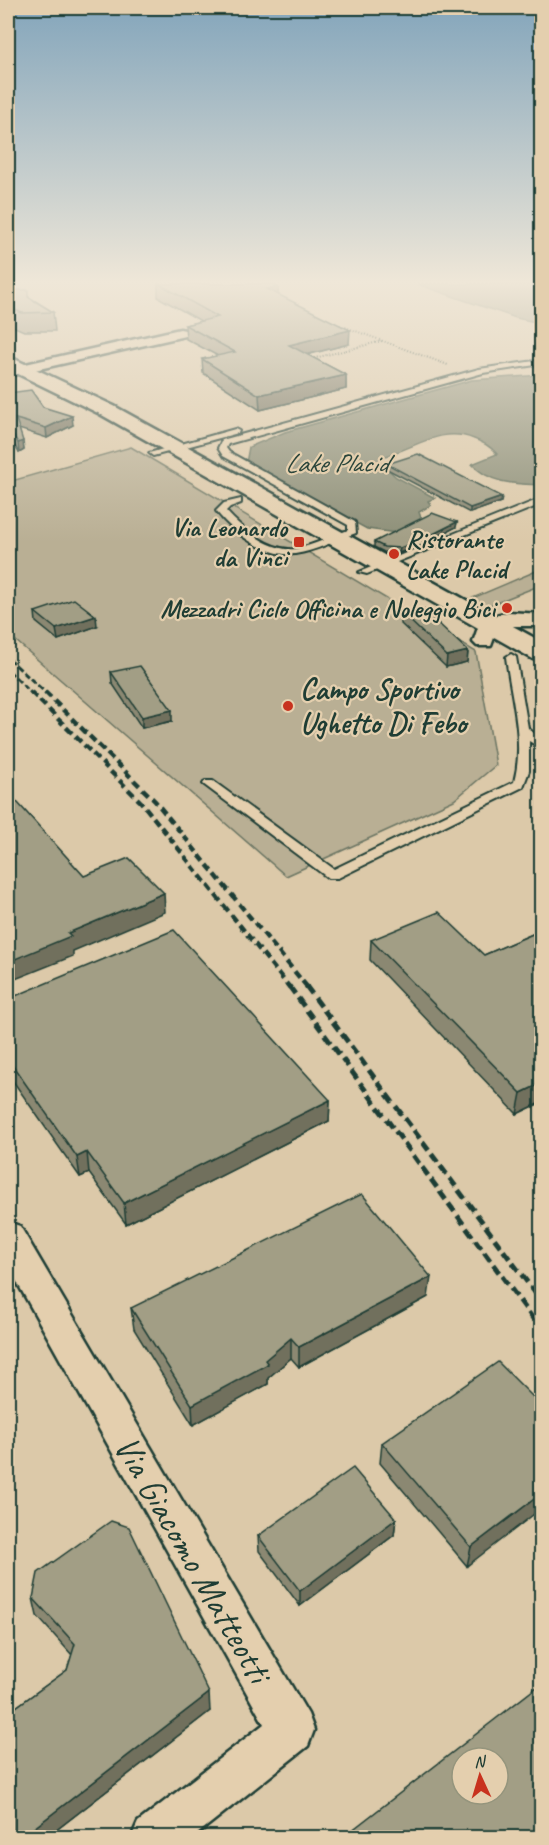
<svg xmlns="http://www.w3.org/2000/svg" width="549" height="1845" font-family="Caveat,sans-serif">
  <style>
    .green { fill: #b9af94; stroke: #6c7664; stroke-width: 1.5 }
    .water { fill: #8c8e77; stroke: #606e5c; stroke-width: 1.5 }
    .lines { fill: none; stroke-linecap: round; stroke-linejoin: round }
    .lane-casing { stroke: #1f3d34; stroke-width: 4 }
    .street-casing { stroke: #1f3d34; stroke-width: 5 }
    .secondary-casing { stroke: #1f3d34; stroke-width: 5 }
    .path { stroke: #1f3d34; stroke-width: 2; stroke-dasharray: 1 2; stroke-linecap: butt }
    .lane { fill: #e4cfae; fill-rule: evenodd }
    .street { fill: #e4cfae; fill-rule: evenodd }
    .secondary { fill: #e4cfae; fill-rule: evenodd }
    .rail-far2 { stroke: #1f3d34; stroke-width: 3; stroke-dasharray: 7 3; stroke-linecap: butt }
    .rail-far1 { stroke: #1f3d34; stroke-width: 4.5; stroke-dasharray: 8 4.5; stroke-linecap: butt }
    .rail { stroke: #1f3d34; stroke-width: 5; stroke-dasharray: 10 5; stroke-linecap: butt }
    .wall { fill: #8b8872; stroke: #1f3d34; stroke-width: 1.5 }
    .shaded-wall { fill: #716f5d; stroke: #1f3d34; stroke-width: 1.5 }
    .building { fill: #a29e85; stroke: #1f3d34; stroke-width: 1.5; fill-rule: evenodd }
    .poi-dot { fill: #c8321e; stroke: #e4cfae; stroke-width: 2 }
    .labels { text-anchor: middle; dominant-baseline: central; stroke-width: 4.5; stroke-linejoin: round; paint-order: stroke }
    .far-poi-label { font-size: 26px; font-weight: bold; fill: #1f3d34; stroke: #e4cfae; text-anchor: end }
    .far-water-label { font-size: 27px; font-style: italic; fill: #2a453b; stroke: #e4cfae }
    .poi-label { font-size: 30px; font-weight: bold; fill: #1f3d34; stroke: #e4cfae; text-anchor: start }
    .near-street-label { font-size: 36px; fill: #1f3d34; stroke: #e4cfae }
  </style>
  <rect width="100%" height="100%" fill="#dcc9a9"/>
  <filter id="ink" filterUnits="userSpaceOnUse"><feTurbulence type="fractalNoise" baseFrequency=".0167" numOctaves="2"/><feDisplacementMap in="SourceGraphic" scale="12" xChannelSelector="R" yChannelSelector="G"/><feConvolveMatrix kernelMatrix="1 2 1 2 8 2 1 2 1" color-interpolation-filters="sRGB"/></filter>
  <g filter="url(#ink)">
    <!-- green -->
    <g class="green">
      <polygon points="131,447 476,652 496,765 454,800 286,876 8,634 8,482"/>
      <polygon points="541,569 541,585 483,608 468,600"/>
    </g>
    <!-- water -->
    <g class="water">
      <polygon points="417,284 541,284 541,323 516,318"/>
      <path d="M541 375V485C517 484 489 484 472 464L497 454C490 446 484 443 474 439 441 425 414 449 382 457L380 462 396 477 435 498 428 501 431 505 419 512 422 521 397 533 367 529 246 463 249 447 285 432 472 380Z"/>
    </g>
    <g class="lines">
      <!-- lane casing -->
      <g class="lane-casing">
        <g id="lane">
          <path d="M542 360V364L483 373 228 444 226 448 229 452 355 522 356 533C336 540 316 551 295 554 267 558 232 532 216 511L224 503 241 499V503L230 507 226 511C241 528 271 552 295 549 313 546 331 536 348 530V525L223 456 218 448 222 440 479 369Z"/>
          <polygon points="235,429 239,431 238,433 153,456 149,453"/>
          <polygon points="542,498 542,504 367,574 359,572"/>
          <path d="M511 654 516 657 528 728 542 740V749L529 741V771L523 787 338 878H328L203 784 205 781H213L334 869 514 782C525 741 511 698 506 657Z"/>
        </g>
      </g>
      <!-- street casing -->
      <g class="street-casing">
        <g id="street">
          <polygon points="180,329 185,330 187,333 185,336 8,376 8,368"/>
          <polygon points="508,612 542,614 542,626 500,626 498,627 491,646 477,646 473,642 481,619"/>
          <polygon points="8,1222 20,1226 308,1714 314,1730 308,1746 192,1838 131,1838 138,1822 264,1724 8,1266"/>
        </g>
      </g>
      <!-- secondary casing -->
      <g class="secondary-casing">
        <polygon id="secondary" points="8,356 114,406 542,642 542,661 533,659 100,414 8,369"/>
      </g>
      <!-- path -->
      <g class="path">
        <polyline points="334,323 448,365"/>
        <polyline points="311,359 382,341"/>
      </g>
      <!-- lane -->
      <use href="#lane" class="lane"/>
      <!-- street -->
      <use href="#street" class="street"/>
      <!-- secondary -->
      <use href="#secondary" class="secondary"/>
      <!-- rail-far2 -->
      <g class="rail-far2">
        <polyline points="8,658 47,694"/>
        <polyline points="8,670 32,694"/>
      </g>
      <!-- rail-far1 -->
      <g class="rail-far1">
        <polyline points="31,692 141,802 290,988"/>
        <polyline points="45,692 155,801 308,988"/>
      </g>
      <!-- rail -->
      <g class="rail">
        <polyline points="289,986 542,1331"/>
        <polyline points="306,986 542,1302"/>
      </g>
    </g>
    <!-- wall -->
    <g class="wall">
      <polygon points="158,284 278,287 278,294 349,344 307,355 346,375 346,389 260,410 203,373 202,359 218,356 186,339 185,325 201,321 158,297"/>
      <polygon points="29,297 53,312 55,331 24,331 10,325 8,307"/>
      <polygon points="8,389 9,393 43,407 73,425 47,438 19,429 24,450 19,453 8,435"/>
      <polygon points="387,464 502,497 501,502 470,513 387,469"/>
      <polygon points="457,522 456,527 427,542 413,537 412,548 399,553 384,552 374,547 374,542"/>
      <polygon points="35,612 97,626 58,640 36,622"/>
      <polygon points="402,613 468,651 467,662 446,667 401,624"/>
      <polygon points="111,672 172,721 142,728 112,683"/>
      <polygon points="542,930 542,1102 517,1114 370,960 371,940 484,955"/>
      <polygon points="8,999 330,1100 329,1121 126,1224 89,1173 80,1177 8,1074"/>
      <polygon points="428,1297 299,1367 291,1358 268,1378 268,1384 193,1425 134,1329 131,1308"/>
      <polygon points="542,1406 467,1566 380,1463 382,1443"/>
      <polygon points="396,1519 394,1535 300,1606 259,1551 258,1536"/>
      <polygon points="33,1598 210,1711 46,1838 8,1838 8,1713 67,1670 72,1655 37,1616"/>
    </g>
    <!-- shaded-wall -->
    <g class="shaded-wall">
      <polygon points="278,287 278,300 267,289"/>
      <polygon points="350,330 349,344 289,359 289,345"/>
      <polygon points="346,375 346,389 260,410 259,395"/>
      <polygon points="72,416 73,425 47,438 46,428"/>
      <polygon points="23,441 24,450 19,453 18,443"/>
      <polygon points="502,497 501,502 470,513 470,508"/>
      <polygon points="457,522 456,527 427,542 427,537"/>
      <polygon points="413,543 412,548 399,553 400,548"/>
      <polygon points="96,616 97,626 58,640 56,629"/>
      <polygon points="468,651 467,662 446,667 447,656"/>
      <polygon points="172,710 172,721 142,728 142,717"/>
      <polygon points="164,893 165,912 73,951 73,956 8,982 8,962 68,933"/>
      <polygon points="542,1083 542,1102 517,1114 521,1093"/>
      <polygon points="330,1100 329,1121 126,1224 124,1203"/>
      <polygon points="87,1152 89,1173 80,1177 77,1157"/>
      <polygon points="431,1277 428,1297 299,1367 299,1347"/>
      <polygon points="291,1338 291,1358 268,1378 268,1384 193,1425 192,1405 265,1360"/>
      <polygon points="542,1493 542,1508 467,1566 471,1547"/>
      <polygon points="396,1519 394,1535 300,1606 300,1591"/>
      <polygon points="209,1693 210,1711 46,1838 21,1838"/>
    </g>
    <!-- building -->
    <g class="building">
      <polygon points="159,284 273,284 278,287 267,289 350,330 289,345 346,375 259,395 202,359 235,352 185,325 218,317"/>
      <polygon points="9,290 28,290 28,297 53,312 22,313 8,307"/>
      <polygon points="8,389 9,393 31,390 43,407 72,416 46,428 16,419 23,441 18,443 8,427"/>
      <polygon points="418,454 502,497 470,508 387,464"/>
      <polygon points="432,513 457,522 427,537 413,532 413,543 400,548 384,547 374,542"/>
      <polygon points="74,599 96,616 56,629 35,612"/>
      <polygon points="423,609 468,651 447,656 402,613"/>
      <polygon points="140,666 172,710 142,717 111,672"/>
      <polygon points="8,792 84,876 129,858 164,893 68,933 71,936 8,962"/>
      <polygon points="439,912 484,955 542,930 542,1083 521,1093 371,940"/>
      <polygon points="174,930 330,1100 124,1203 87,1152 77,1157 8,1059 8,999"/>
      <polygon points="362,1194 431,1277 299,1347 291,1338 265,1360 268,1364 192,1405 131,1308"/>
      <polygon points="498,1362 542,1406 542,1493 471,1547 382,1443"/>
      <polygon points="353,1468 396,1519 300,1591 258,1536"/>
      <polygon points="111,1521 129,1527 209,1693 21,1838 11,1838 8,1832 8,1713 67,1670 75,1644 33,1598 38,1573"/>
      <path d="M542 1683V1838H342ZM462 1758H498V1794H462Z"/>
    </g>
  </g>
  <!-- sky -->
  <linearGradient id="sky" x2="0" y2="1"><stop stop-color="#83a5bb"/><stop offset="0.52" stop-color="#efe7d8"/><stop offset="1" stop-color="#efe7d8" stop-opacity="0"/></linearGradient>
  <rect width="549" height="542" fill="url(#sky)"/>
  <!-- markers -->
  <g class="poi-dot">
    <rect x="293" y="536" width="12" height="12" rx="3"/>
    <circle cx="394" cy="554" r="6"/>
    <circle cx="507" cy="608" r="6"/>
    <circle cx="288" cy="706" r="6"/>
  </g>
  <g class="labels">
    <!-- far-poi labels -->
    <g class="far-poi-label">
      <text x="287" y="527">Via Leonardo<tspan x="287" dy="30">da Vinci</tspan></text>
      <text x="406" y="539" text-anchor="start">Ristorante<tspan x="406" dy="30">Lake Placid</tspan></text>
      <text x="495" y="608">Mezzadri Ciclo Officina e Noleggio Bici</text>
    </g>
    <!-- far-water labels -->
    <g class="far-water-label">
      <text x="336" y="463">Lake Placid</text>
    </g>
    <!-- poi labels -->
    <g class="poi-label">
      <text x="300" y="689">Campo Sportivo<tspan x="300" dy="34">Ughetto Di Febo</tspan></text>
    </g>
    <!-- near-street labels -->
    <g class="near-street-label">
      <text transform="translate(193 1559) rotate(60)">Via Giacomo Matteotti</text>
    </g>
  </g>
  <!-- margin -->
  <rect width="549" height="1845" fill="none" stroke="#e4cfae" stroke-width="30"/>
  <rect x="15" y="15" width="519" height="1815" fill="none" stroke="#1f3d34" stroke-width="2" filter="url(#ink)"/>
  <!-- north arrow -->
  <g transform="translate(480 1776) rotate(356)"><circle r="28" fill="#e4cfae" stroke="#95957d" stroke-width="1.5"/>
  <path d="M0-4.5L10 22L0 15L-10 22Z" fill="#c8321e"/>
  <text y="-9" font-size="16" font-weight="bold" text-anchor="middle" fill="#1f3d34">N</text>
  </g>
</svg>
